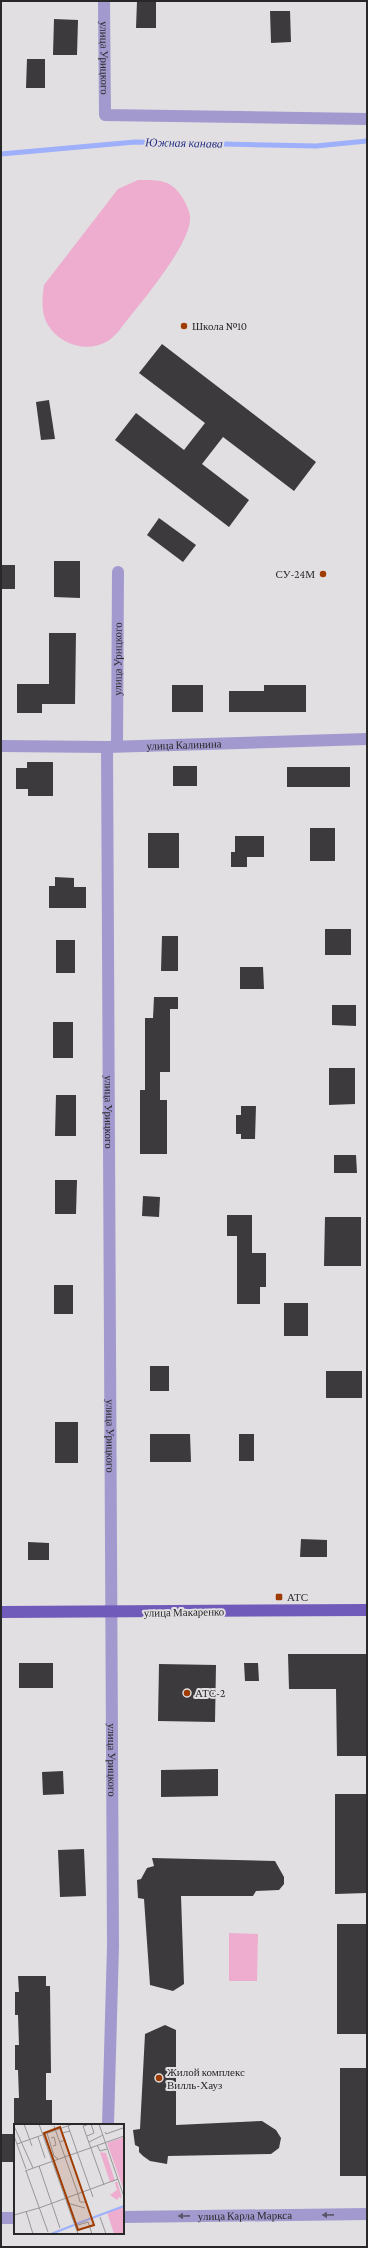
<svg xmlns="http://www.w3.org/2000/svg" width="368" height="2248" font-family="'Crimson Pro',serif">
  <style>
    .green { fill: #eeadce }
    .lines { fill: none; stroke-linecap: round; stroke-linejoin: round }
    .stream { stroke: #9eb0fb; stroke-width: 5 }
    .building { fill: #3c3a3c }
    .minor { stroke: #a29ace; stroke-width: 12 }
    .major { stroke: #715bba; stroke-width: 12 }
    .oneway { fill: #59566b }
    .poi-dot { fill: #9e3b00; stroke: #e1dfe2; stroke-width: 1.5 }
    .labels { text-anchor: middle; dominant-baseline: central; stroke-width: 4; stroke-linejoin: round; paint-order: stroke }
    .street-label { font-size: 11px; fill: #292829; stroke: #e1dfe2 }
    .poi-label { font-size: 11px; fill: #292829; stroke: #e1dfe2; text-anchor: start }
    .water-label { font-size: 12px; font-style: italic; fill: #293286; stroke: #e1dfe2 }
    .inset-river { fill: none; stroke: #9eb0fb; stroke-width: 2 }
    .inset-road { fill: none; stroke: #979698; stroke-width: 1 }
    .view { fill: #9e3b00; fill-opacity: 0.15; stroke: #9e3b00; stroke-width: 2 }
    .inset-edge { fill: none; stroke: #292829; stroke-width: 2 }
  </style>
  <rect width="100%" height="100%" fill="#e1dfe2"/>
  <!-- green -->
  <g class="green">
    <path d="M138 180C158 180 171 179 182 197 186 203 191 214 190 220 188 249 136 308 118 332 114 336 110 340 106 342 87 353 59 344 48 325 41 314 42 298 44 285L118 189Z"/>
    <polygon points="229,1933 258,1934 257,1981 229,1981"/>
  </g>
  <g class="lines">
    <!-- stream -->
    <polyline class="stream" points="1,154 135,142 316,146 367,141"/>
  </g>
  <!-- building -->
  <g class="building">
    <polygon points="137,1 156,1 156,28 136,28"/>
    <polygon points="270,11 290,11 291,42 271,43"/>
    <polygon points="54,19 78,20 77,55 53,55"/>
    <polygon points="27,59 45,59 45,88 26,88"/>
    <polygon points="162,344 316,462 294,491 223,437 202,464 249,500 229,527 115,440 136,413 184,450 205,423 139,373"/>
    <polygon points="49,400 55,439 41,440 36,402"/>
    <polygon points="159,518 196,545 183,562 147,535"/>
    <polygon points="54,561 80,561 80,598 54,597"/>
    <rect x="1" y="565" width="14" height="24"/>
    <polygon points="49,633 76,633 75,704 42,704 42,713 17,713 17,684 49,684"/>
    <rect x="172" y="685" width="31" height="27"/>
    <polygon points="264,685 306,685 306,712 229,712 229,691 264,691"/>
    <polygon points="27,762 53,762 53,796 28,796 28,789 16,789 16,768 27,768"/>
    <rect x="173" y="766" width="24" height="20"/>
    <rect x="287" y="767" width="63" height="20"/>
    <rect x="310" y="828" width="25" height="33"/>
    <rect x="148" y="833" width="31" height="35"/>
    <polygon points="235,836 264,836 264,857 247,857 247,867 231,867 231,852 235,852"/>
    <polygon points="55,877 74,878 74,887 86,887 86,908 49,908 49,886 55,886"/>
    <rect x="325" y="929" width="26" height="26"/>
    <polygon points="162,936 178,936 178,971 161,971"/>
    <rect x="56" y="940" width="19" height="33"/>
    <polygon points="240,967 263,967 264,989 240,989"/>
    <polygon points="154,997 178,997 178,1009 170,1009 170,1072 160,1072 160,1100 167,1100 167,1154 140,1154 140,1090 145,1090 145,1018 153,1018"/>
    <polygon points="332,1005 356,1005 356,1026 332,1025"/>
    <rect x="53" y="1022" width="20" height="36"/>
    <polygon points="329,1068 355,1068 355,1104 329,1105"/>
    <polygon points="56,1095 76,1095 76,1136 55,1136"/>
    <polygon points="241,1106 256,1106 255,1139 241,1139 241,1134 236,1134 236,1115 241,1115"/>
    <polygon points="334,1155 356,1155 357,1173 334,1173"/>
    <polygon points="55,1180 77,1180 76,1214 55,1214"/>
    <polygon points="143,1196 160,1197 159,1217 142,1216"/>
    <polygon points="227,1215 252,1215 252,1253 266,1253 266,1287 260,1287 260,1304 237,1304 237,1236 227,1236"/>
    <polygon points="325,1217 361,1217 361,1266 324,1266"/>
    <rect x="54" y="1285" width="19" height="29"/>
    <rect x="284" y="1303" width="24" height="33"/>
    <rect x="150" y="1366" width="19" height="25"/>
    <rect x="326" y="1371" width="36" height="27"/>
    <rect x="55" y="1422" width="23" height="41"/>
    <polygon points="150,1434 190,1434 191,1462 150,1462"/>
    <rect x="239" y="1434" width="15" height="27"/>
    <polygon points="301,1539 327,1540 327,1557 300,1557"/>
    <polygon points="28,1542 49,1543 49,1560 28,1560"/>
    <polygon points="288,1654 367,1654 367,1756 337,1756 336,1689 289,1689"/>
    <rect x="19" y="1663" width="34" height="25"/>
    <polygon points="244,1663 258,1663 259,1681 245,1681"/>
    <polygon points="159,1664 216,1665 215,1722 158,1721"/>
    <polygon points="218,1769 218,1796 161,1797 161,1770"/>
    <polygon points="63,1771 64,1794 43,1795 42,1772"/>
    <polygon points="335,1794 367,1794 367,1893 335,1894"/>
    <polygon points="84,1849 86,1896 60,1897 58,1850"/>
    <polygon points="152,1858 275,1861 284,1877 284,1884 279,1890 256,1891 253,1896 181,1896 184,1984 173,1991 150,1985 144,1899 138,1898 137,1880 141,1879 147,1868 154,1866"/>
    <rect x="337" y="1924" width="30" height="110"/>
    <polygon points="18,1976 46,1976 46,1986 50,1986 51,2073 46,2073 46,2100 52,2100 52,2125 14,2125 14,2098 19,2098 18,2070 15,2070 15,2045 19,2045 18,2015 15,2015 15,1992 19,1992"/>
    <polygon points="165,2025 176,2030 176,2125 262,2121 276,2130 281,2138 279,2148 271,2154 168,2156 167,2164 150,2161 143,2156 139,2152 139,2147 135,2145 133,2130 140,2129 145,2034"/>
    <rect x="340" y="2068" width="27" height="108"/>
    <rect x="1" y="2134" width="13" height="28"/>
  </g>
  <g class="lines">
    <!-- minor -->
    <g class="minor">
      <path id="s1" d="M104 1 105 115 367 119"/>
      <path id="s2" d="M1 746 107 747 367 739"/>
      <path id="s3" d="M117 746 118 572"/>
      <path id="s4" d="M107 747 113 1946 108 2125"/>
      <path id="s5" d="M123 2217 367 2214"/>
      <polyline points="1,2218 15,2218"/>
    </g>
    <!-- major -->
    <polyline class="major" points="1,1612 367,1610"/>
  </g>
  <!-- one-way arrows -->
  <defs><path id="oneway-solid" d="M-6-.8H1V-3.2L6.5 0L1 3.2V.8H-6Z"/></defs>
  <g class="oneway">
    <use href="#oneway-solid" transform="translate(328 2215) rotate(179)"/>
    <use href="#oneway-solid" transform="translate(184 2216) rotate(179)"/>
  </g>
  <!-- markers -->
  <g class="poi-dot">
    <circle cx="184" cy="326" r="4"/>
    <circle cx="323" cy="574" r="4"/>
    <rect x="275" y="1593" width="8" height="8" rx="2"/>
    <circle cx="187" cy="1693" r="4"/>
    <circle cx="159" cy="2078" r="4"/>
  </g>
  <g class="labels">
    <!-- street labels -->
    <g class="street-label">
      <text stroke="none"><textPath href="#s1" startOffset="57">улица Урицкого</textPath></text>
      <text stroke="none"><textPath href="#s3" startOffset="87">улица Урицкого</textPath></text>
      <text stroke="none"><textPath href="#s2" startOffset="183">улица Калинина</textPath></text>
      <text stroke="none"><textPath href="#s4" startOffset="365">улица Урицкого</textPath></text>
      <text stroke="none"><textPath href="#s4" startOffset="689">улица Урицкого</textPath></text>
      <text transform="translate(184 1612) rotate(-1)">улица Макаренко</text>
      <text stroke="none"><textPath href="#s4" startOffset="1013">улица Урицкого</textPath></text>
      <text stroke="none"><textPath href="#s5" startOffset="122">улица Карла Маркса</textPath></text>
    </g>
    <!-- poi labels -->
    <g class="poi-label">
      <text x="192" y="326">Школа №10</text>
      <text x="315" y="574" text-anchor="end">СУ-24М</text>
      <text x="287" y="1597">АТС</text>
      <text x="195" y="1693">АТС-2</text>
      <text x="167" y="2072">Жилой комплекс<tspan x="167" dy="13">Вилль-Хауз</tspan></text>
    </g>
    <!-- water labels -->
    <g class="water-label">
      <text transform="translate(184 143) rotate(1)">Южная канава</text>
    </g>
  </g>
  <!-- overview -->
  <g transform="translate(14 2124)">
    <rect width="110" height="110" fill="#e1dfe2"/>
    <path d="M110 13V64H109L93 19ZM86 28 92 29 101 57 96 58ZM103 57 108 74 105 73 103 76 96 71 103 66 101 59ZM110 82V110H100L93 88Z" fill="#eeadce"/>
    <path class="inset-river" d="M62 100 110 82M37 110 60 101"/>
    <path class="inset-road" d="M10 0 18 22M25 0 64 110M85 0 110 73M73 1 69 2 90 61M0 2 19 44M40 2 64 70M54 2 79 73M91 8 92 10 109 4M33 9 40 32 44 35M0 12 12 45M73 12 80 9 77 0M24 13 31 34M37 14 40 13 42 21 39 22M46 18 51 16 48 9 56 7M75 18 89 11M3 20 59 0M83 21 86 27 93 25M25 42 46 104M11 47 110 12M12 47 34 108M64 70 66 78H72M53 79 71 84M12 87 19 110M0 91 25 84 104 55M86 93 92 110M61 102 74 98 78 110"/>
    <path class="view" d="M46 3 80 101 64 106 30 9Z"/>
    <rect width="110" height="110" class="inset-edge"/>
  </g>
  <!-- border -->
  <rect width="368" height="2248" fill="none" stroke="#292829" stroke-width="4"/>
</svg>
